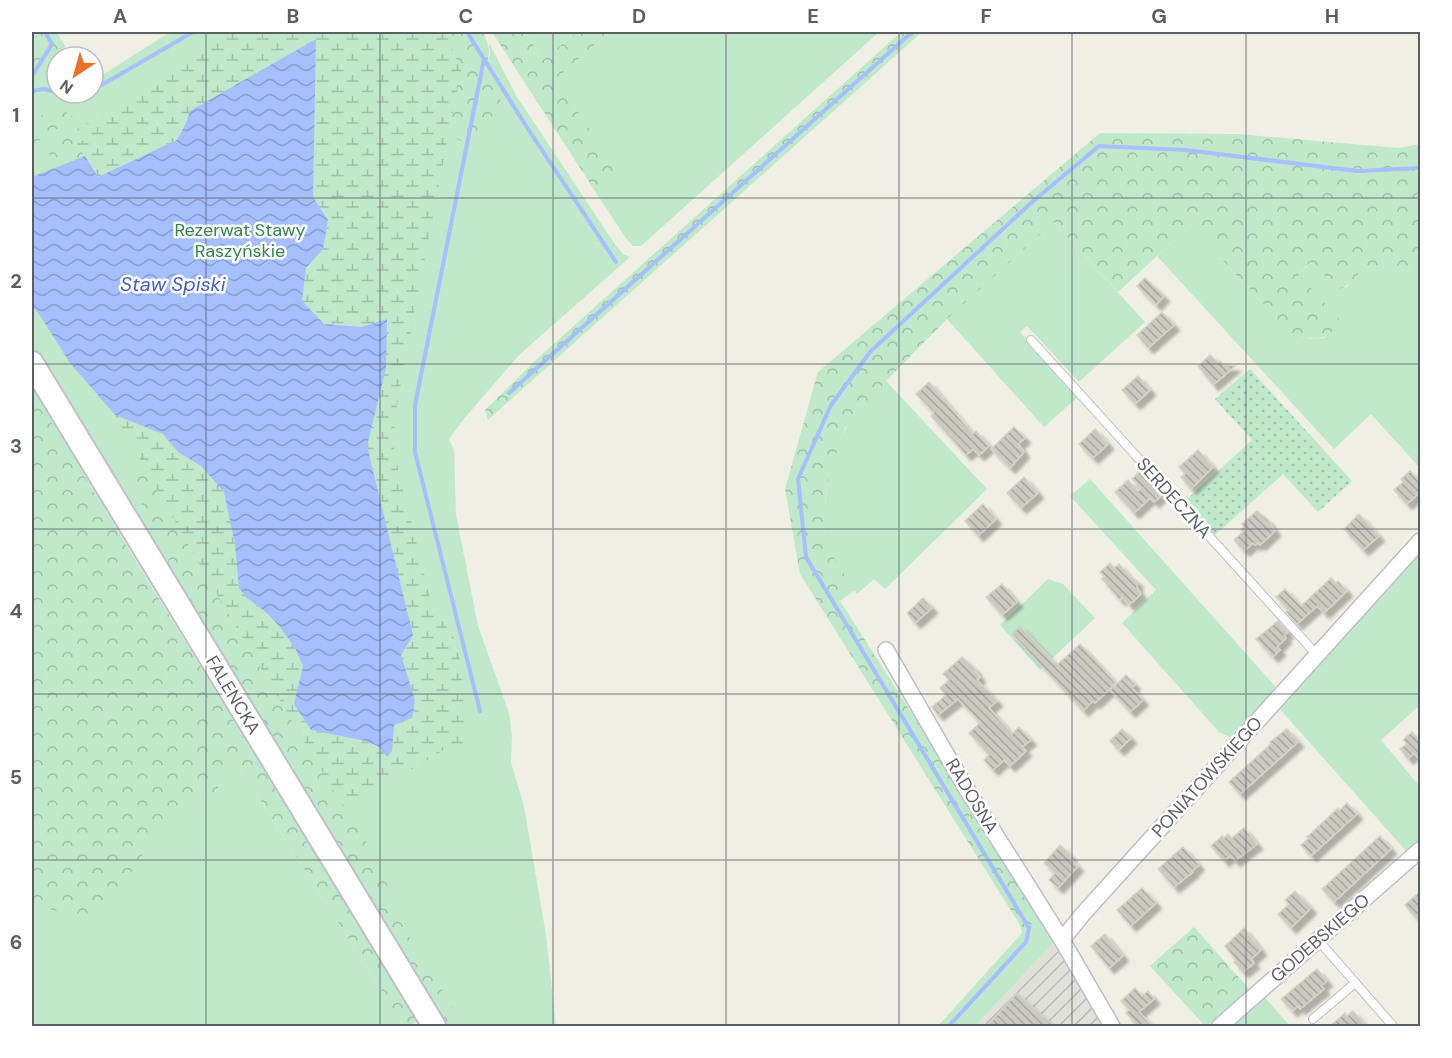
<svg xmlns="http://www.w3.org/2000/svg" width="1452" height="1058" font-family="'DM Sans',sans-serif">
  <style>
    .industrial { fill: url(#industrial-furrows) }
    .green { fill: #c0e8cb }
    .forest { fill: url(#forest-crowns) }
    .wetland { fill: url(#wetland-marsh) }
    .garden { fill: url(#garden-dots) }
    .water { fill: url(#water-waves) }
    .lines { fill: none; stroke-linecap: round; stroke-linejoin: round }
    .stream { stroke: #a5bfff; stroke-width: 4 }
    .building { fill: url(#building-back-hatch); stroke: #d4d4c3; stroke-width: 1.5; filter: url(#shadow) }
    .lane-casing { stroke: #bebfc6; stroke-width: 10 }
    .street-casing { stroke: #bebfc6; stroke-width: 18 }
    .secondary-casing { stroke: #bfc0c8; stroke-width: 26 }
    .lane { stroke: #fff; stroke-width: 8 }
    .street { stroke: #fff; stroke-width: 15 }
    .secondary { stroke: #fff; stroke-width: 22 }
    .grid { fill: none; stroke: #5c5e66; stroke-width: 1.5; stroke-opacity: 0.55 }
    .labels { text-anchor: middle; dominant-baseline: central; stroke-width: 5; stroke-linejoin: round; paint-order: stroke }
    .park-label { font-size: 18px; fill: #32864e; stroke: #fff }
    .street-label { font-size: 18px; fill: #5c5e66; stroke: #fff }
    .water-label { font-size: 20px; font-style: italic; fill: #435fc7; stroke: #fff }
    .neatline { fill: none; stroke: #5c5e66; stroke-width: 2 }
    .grid-label { font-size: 20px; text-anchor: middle; font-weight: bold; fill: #5c5e66 }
  </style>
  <defs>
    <pattern id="industrial-furrows" width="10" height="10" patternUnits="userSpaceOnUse" patternTransform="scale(1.5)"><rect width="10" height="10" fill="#e0e1d9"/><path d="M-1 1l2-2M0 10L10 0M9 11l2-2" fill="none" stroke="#b9bab4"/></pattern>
    <pattern id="forest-crowns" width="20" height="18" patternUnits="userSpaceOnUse" patternTransform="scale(1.5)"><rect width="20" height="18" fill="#c0e8cb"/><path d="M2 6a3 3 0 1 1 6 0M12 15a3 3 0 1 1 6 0" fill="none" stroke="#9fbfa9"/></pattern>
    <pattern id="wetland-marsh" width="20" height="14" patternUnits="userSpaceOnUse" patternTransform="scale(1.5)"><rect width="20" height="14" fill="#c0e8cb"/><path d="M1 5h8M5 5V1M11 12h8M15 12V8" fill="none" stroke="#9fbfa9"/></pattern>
    <pattern id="garden-dots" width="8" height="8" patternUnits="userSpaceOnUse" patternTransform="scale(1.5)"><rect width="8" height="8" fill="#c0e8cb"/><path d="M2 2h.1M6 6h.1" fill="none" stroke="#9fbfa9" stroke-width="1.8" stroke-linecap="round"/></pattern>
    <pattern id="water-waves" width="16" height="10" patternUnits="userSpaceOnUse" patternTransform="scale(1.5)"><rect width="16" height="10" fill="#a5bfff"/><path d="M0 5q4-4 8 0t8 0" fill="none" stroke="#8a9ed2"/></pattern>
    <pattern id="building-back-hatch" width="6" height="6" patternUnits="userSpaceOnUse" patternTransform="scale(1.5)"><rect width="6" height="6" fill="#cacac1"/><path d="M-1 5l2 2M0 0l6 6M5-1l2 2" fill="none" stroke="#a7a7a1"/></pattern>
    <filter id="shadow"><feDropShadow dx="5.5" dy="5.5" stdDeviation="1.5" flood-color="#0004"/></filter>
  </defs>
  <rect width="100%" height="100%" fill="#efefe4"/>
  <!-- industrial -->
  <polygon class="industrial" points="1056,940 1107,1026 975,1026"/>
  <!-- green -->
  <g class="green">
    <polygon points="170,32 468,32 485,72 490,54 489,43 517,97 616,246 623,254 630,257 518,356 463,420 449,439 454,450 456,515 478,626 509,713 512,736 511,763 524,806 546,935 556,1026 444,1026 32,347 32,37 70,54 72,57 57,57 57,93 93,93 93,81"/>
    <polygon points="525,32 577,32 543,60"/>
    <polygon points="609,32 879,32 641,246 633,246 625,237 593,188 617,171 556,79"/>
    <polygon points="1054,222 1145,322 1079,382 1027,326 1020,332 1078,397 1044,427 947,319"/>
    <polygon points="1190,225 1286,328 1298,344 1304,339 1325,338 1298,274 1312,262 1346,288 1364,265 1408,270 1420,274 1420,468 1371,414 1334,449 1157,256"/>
    <path d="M886 381 987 489 885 589 874 579 857 594C850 582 841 572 834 559 816 523 827 465 845 430 853 414 874 395 886 381Z"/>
    <polygon points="32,387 229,717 178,805 213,795 236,762 404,1026 32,1026"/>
    <polygon points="1090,479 1275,686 1273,694 1237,734 1230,737 1219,732 1122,623 1156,590 1070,496"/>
    <polygon points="1420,550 1420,705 1381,740 1420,787 1420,842 1408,853 1278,707 1311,669 1329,653 1337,641"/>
    <polygon points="1048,579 1063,584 1095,618 1040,670 1000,625"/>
    <polygon points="1041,915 1056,940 975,1026 938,1026 1022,933"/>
    <polygon points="1262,994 1290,1026 1235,1026 1233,1021"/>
  </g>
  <!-- forest -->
  <g class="forest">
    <polygon points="32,32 59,32 57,33 70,54 68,57 57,57 57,72 47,77 32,76"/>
    <path d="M445 32H482C491 46 490 55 485 72L501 101 474 146 447 135 461 70Z"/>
    <polygon points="492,32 525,32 543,60 577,32 609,32 556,79 618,171 593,188"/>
    <polygon points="901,32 922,32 488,420 485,410 538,358"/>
    <polygon points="61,109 75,118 42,138 32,148 32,119"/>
    <polygon points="81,127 89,137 77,144 85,156 59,166 45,150"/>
    <path d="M1100 133 1237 134 1398 148 1420 144V274L1408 270 1364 265C1357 276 1351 286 1338 289L1311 262 1298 274 1341 321C1322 349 1315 330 1298 344L1286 328 1190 225 1118 292 1054 222 947 319 886 381 845 428 829 475 825 499 827 533 834 558 855 590 840 601 1041 915 1022 933 1020 925 800 574 785 489 818 372Z"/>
    <polygon points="32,391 417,1021 409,1026 404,1026 236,762 213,795 173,807 119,892 93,921 32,904"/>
    <polygon points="138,458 202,569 374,855 388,882 386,898 464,1026 444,1026 167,572 169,555 150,517 127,481"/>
    <polygon points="1194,927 1250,990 1210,1026 1205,1026 1150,966"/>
  </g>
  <!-- wetland -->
  <polygon class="wetland" points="234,32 445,32 461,70 395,415 394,452 432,606 453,636 460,660 466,730 462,745 447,748 345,810 202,569 115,415 163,434 178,452 201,466 224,492 235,544 239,588 246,597 268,614 280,627 295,648 303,666 294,704 311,730 361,740 376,745 386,755 392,751 394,725 415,700 401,655 413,635 367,446 386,368 386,319 361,327 324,324 302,301 306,268 323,249 328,220 313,197 316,39 190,111 186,123 177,140 97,177 77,144 89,137 81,127"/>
  <!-- garden -->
  <polygon class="garden" points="1250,369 1352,481 1318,512 1283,474 1215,535 1184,502 1252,440 1215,399"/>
  <!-- water -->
  <polygon class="water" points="316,39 313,197 328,220 323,249 306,268 302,301 324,324 361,327 387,319 386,368 367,446 413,635 401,655 415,700 412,718 394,725 392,751 387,756 376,745 361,740 311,730 294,704 303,666 295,648 280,627 268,614 246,597 239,588 235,544 224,492 201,466 178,452 163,434 115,415 70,363 37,311 32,307 32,177 85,156 98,177 177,140 186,123 190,111"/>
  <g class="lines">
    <!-- stream -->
    <g class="stream">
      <polyline points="467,32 484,59 415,405 415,452 480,711"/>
      <polyline points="484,59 526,126 616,262"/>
      <polyline points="32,76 52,44 45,32"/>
      <polyline points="93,90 193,32"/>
      <polyline points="32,91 44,89 57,92"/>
      <polyline points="63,93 81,97 88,93"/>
      <polyline points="509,393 912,32"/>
      <polyline points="949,1026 1026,942 1029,928 806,557 798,479 831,405 871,351 1031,203 1099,146 1185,150 1357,171 1420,168"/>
    </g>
  </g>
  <!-- building -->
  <g class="building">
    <polygon points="1145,278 1164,296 1156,305 1137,286"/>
    <polygon points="1162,312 1174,325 1148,348 1137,335"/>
    <polygon points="1210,355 1218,363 1220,361 1224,365 1235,366 1213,385 1198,366"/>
    <polygon points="1138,376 1150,390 1135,404 1122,390"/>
    <polygon points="929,382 973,434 976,431 989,446 979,455 973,449 966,455 931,416 934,413 916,394"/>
    <polygon points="1014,427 1025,438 1018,444 1024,452 1010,468 991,449"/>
    <polygon points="1095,429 1108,444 1093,458 1079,444"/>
    <polygon points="1198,450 1213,467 1191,489 1181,477 1185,474 1179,467"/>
    <polygon points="1410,471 1420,482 1420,492 1407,504 1394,490 1403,482 1401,479"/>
    <polygon points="1139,472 1161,496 1154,502 1150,498 1134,513 1115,492 1128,480 1138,491 1141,488 1132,479"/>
    <polygon points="1024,477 1038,493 1021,508 1007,493"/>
    <polygon points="983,504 996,519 978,536 965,521"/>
    <polygon points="1257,511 1268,520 1275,531 1260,545 1258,543 1255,545 1253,543 1244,551 1234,540 1243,532 1241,530 1244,527 1242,524"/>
    <polygon points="1359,514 1379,536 1363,550 1344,529"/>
    <polygon points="1110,563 1114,568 1119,564 1130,577 1137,581 1137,588 1141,594 1129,605 1122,597 1120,600 1102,579 1104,577 1100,572"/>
    <polygon points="1331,578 1336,583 1338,581 1347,591 1324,613 1317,606 1297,624 1286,612 1289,610 1276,597 1285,589 1301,606"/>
    <polygon points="1002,584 1017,602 1002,615 986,597"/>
    <polygon points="923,598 932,608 915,623 907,613"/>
    <polygon points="1278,621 1288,632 1284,636 1286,638 1277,647 1280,650 1273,657 1256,639"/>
    <polygon points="1020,626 1057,665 1080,644 1116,683 1095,703 1093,701 1083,711 1012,634"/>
    <polygon points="962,657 976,670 975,671 980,677 977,680 997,701 989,708 1012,734 1019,727 1031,740 1022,747 1026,751 1010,766 1004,760 993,770 984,760 989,755 969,733 980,723 958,699 938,715 932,707 946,695 940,688 949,680 943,674"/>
    <polygon points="1126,675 1135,684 1132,688 1143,700 1130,712 1110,690"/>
    <polygon points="1122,729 1131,738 1119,750 1110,741"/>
    <polygon points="1287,729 1298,742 1240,794 1229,782 1271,744 1270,742"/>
    <polygon points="1412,732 1420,741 1420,760 1414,753 1408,759 1400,749 1407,744 1403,740"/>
    <polygon points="1347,803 1357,814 1311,856 1301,845 1309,838 1307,837 1338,808 1340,810"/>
    <polygon points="1244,828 1257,844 1235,861 1230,856 1224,861 1211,846 1222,836 1224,838 1228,834 1232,838"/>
    <polygon points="1380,836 1391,849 1334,902 1322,889"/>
    <polygon points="1060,845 1071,856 1070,858 1078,866 1058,888 1049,880 1055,873 1044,863"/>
    <polygon points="1183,847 1199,865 1192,871 1193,872 1174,887 1158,869"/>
    <polygon points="1142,888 1156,903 1131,926 1117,910"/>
    <polygon points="1295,891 1311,908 1291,928 1278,914 1289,904 1285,900"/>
    <polygon points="1420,892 1420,923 1405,905"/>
    <polygon points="1244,928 1261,950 1251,959 1254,963 1243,972 1234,962 1236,960 1225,946"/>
    <polygon points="1105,934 1123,956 1109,968 1091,946"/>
    <polygon points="1317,969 1327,981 1321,986 1324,989 1300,1009 1298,1006 1292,1011 1281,999"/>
    <polygon points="1135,988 1142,996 1148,991 1154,999 1139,1012 1152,1026 1138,1026 1126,1013 1129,1010 1121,1001"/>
    <polygon points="1017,993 1054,1026 987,1026"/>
    <polygon points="1353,1011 1366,1026 1330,1026 1345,1013 1347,1016"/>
  </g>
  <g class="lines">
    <!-- lane casing -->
    <g class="lane-casing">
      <g id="lane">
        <polyline points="1031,340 1317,655"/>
        <polyline points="1318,940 1393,1026"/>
        <polyline points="1313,1019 1355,983"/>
      </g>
    </g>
    <!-- street casing -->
    <g class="street-casing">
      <g id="street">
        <polyline points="886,650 966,788 1062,940"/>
        <polyline points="1112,1026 1062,940 1082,915 1420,541"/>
        <polyline points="1220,1026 1420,850"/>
      </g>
    </g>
    <!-- secondary casing -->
    <g class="secondary-casing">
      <polyline id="secondary" points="32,363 434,1026"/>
    </g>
    <!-- lane -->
    <use href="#lane" class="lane"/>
    <!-- street -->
    <use href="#street" class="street"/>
    <!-- secondary -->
    <use href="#secondary" class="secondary"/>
  </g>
  <!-- grid -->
  <path class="grid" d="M206 32V1026M380 32V1026M553 32V1026M726 32V1026M899 32V1026M1072 32V1026M1246 32V1026M32 198H1420M32 364H1420M32 529H1420M32 694H1420M32 860H1420"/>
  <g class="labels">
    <!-- park labels -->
    <g class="park-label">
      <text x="240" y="230">Rezerwat Stawy<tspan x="240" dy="21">Raszyńskie</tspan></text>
    </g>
    <!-- street labels -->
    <g class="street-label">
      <text transform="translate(1174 498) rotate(48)">SERDECZNA</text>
      <text transform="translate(233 695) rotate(59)">FALENCKA</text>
      <text transform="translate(1207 777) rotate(-48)">PONIATOWSKIEGO</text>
      <text transform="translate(972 796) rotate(59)">RADOSNA</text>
      <text transform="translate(1320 938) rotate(-41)">GODEBSKIEGO</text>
    </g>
    <!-- water labels -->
    <g class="water-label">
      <text x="173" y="284">Staw Spiski</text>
    </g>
  </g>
  <!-- border -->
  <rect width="1452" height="1058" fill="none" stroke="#ffffff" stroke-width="66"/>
  <!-- north arrow -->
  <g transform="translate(75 75) rotate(216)"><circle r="28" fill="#ffffff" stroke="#bebfc2" stroke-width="1.5"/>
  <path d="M0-4.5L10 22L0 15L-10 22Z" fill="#ee702b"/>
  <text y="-9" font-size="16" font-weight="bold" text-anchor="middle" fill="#5c5e66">N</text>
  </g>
  <rect x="33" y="33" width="1386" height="992" class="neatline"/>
  <g class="grid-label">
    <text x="120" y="23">A</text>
    <text x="293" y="23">B</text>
    <text x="466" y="23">C</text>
    <text x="639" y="23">D</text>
    <text x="813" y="23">E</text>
    <text x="986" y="23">F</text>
    <text x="1159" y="23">G</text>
    <text x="1332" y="23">H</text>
    <text x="16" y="122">1</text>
    <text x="16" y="288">2</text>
    <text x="16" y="453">3</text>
    <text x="16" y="618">4</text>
    <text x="16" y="784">5</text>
    <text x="16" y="949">6</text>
  </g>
</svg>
